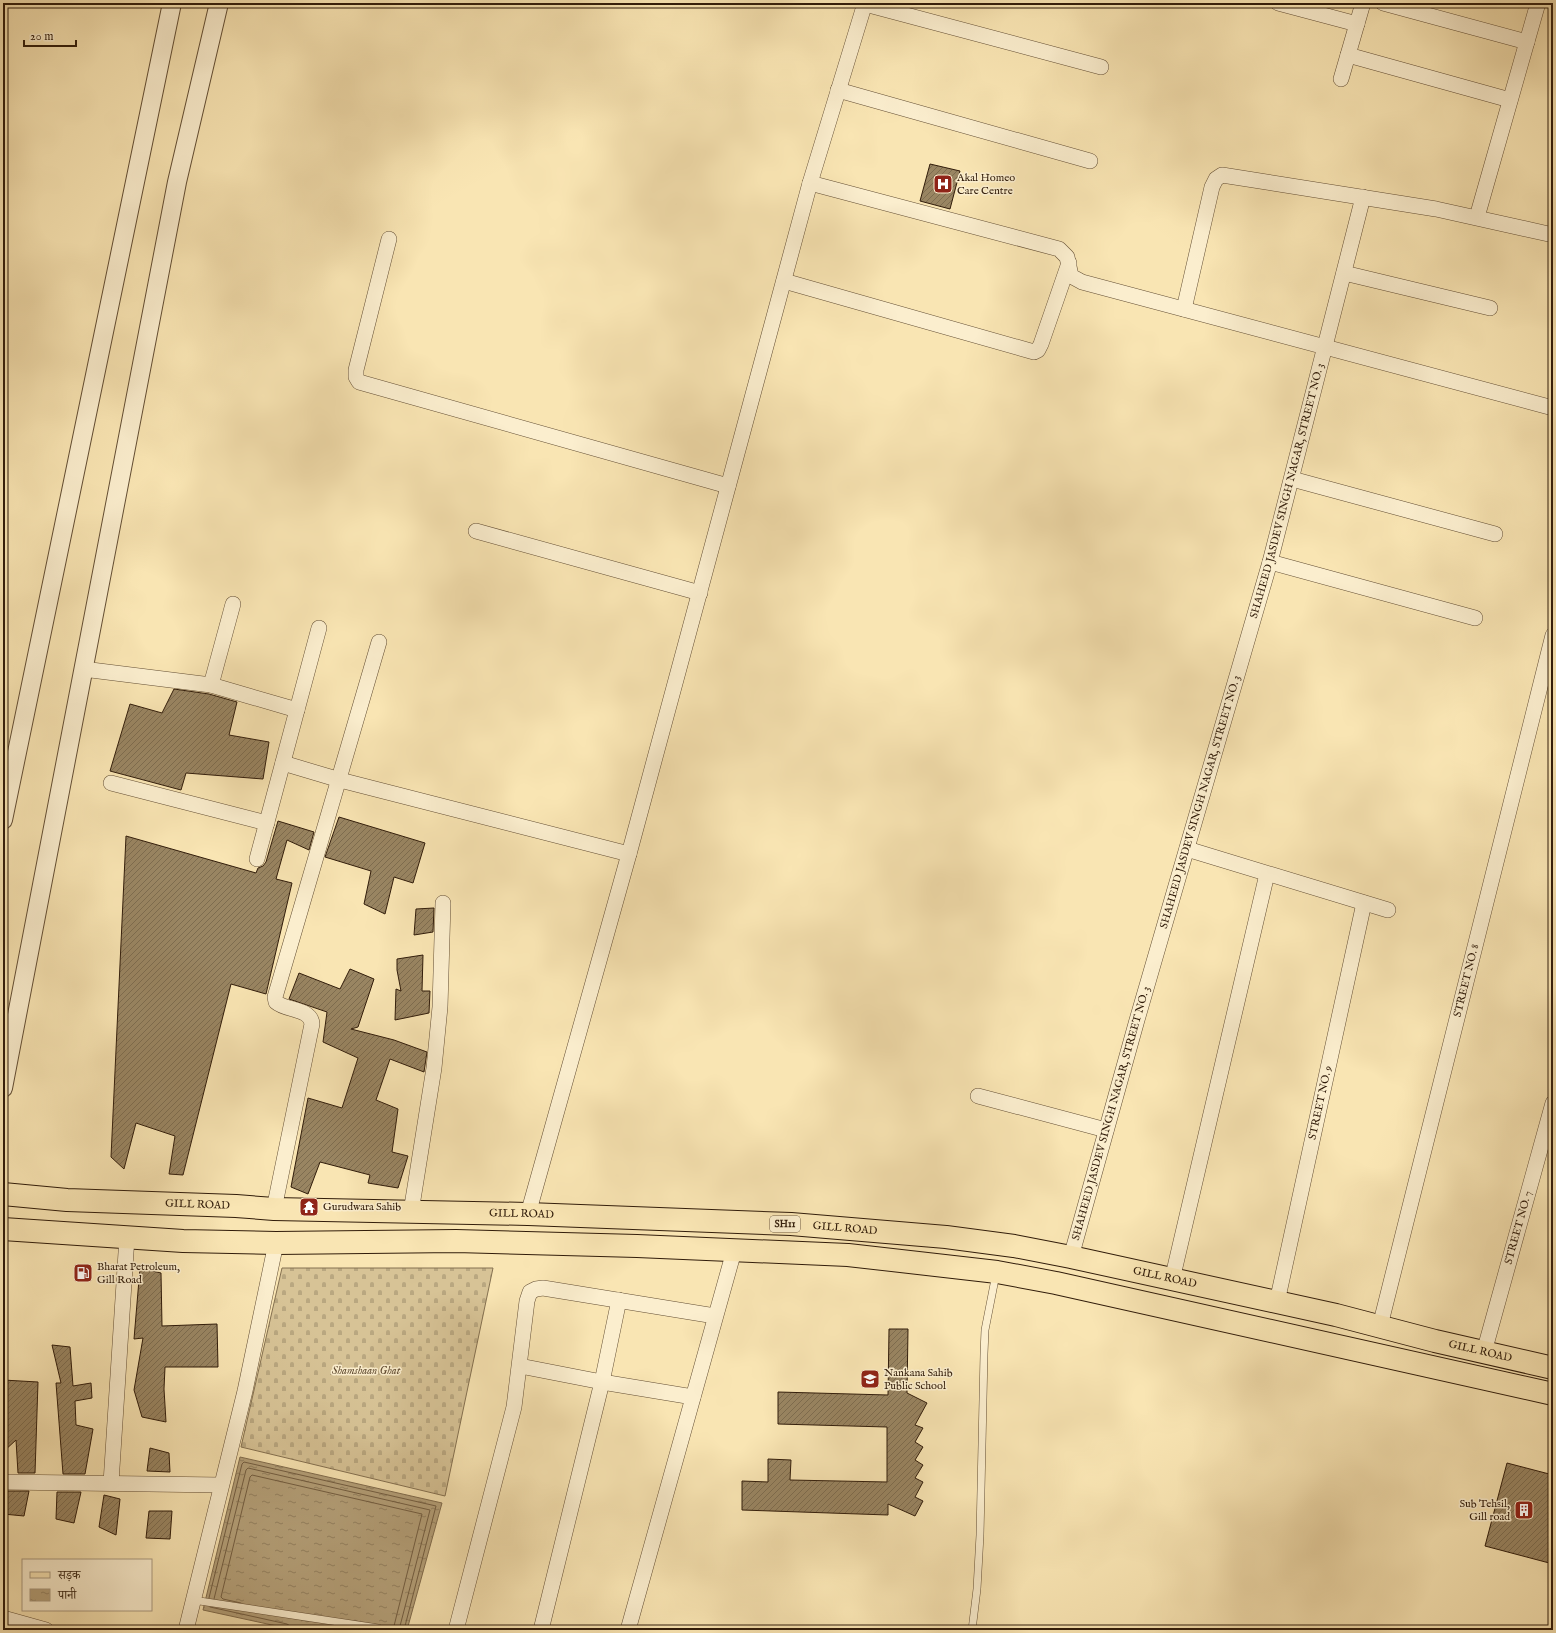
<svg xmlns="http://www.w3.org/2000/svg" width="1556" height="1633" font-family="'IM FELL English','Noto Serif Devanagari',serif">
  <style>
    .cemetery { fill: url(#cemetery-stones); stroke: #847050 }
    .water { fill: url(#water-ripples); stroke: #806c4d }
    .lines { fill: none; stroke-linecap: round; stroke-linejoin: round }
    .shore { stroke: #735e42; stroke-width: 1 }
    .building { fill: url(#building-hatch); stroke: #311c0a }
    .service-casing { stroke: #634e34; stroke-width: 8 }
    .minor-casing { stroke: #634e34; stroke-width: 16 }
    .tertiary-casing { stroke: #634e34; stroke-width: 20 }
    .primary-casing { stroke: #311c0a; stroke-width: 24 }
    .service { stroke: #fbeece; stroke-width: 7 }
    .minor { stroke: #fbeece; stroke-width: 15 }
    .tertiary { stroke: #fbeece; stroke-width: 18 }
    .primary { stroke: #f9e5b3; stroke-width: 22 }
    .labels { text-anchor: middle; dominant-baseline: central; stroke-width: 3; stroke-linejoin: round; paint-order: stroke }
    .shield { fill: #fbeece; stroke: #6e5b45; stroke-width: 1 }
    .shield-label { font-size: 10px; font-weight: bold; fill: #311c0a }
    .poi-label { font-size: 11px; fill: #311c0a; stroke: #fbeece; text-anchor: start }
    .street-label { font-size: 11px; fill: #311c0a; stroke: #fbeece }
    .park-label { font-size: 11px; font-style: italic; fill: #634e34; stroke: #fbeece }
  </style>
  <defs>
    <pattern id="cemetery-stones" width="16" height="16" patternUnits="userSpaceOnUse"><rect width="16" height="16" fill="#d7c396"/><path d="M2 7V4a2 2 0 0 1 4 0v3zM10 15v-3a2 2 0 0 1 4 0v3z" fill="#b9a780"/></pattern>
    <pattern id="water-ripples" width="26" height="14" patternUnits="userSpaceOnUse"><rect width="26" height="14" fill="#b5a17a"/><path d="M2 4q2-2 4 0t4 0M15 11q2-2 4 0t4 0" fill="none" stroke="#948262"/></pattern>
    <pattern id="building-hatch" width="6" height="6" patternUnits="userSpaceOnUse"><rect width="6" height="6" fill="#998562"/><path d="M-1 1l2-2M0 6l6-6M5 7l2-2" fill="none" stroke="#7d6c4f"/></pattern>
  </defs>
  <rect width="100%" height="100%" fill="#f9e5b3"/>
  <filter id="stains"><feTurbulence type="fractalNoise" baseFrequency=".005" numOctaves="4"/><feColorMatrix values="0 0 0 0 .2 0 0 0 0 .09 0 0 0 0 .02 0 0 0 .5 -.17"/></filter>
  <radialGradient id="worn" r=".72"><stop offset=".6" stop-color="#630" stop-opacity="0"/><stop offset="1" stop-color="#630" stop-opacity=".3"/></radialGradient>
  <!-- cemetery -->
  <polygon class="cemetery" points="282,1268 493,1268 445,1496 241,1447"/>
  <!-- water -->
  <polygon class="water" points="240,1457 442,1503 407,1630 295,1630 203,1610"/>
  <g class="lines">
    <!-- shore -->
    <g class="shore">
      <polyline points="209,1598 242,1464 244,1462 436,1506 404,1630"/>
      <polyline points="214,1599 246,1470 248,1468 430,1510 399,1630"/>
      <polyline points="241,1603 223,1599 221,1597 250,1477 252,1475 422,1514 393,1630"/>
      <polyline points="210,1607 287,1624 290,1626 291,1630"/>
    </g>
  </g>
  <!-- building -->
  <g class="building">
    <polygon points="930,164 960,171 950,209 920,201"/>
    <polygon points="174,689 209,694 237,702 229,735 269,742 263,779 186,773 181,790 110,771 130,704 162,713"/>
    <polygon points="339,817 425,843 413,883 394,877 385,914 364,904 371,871 325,857"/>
    <polygon points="278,821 314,832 309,850 287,840 276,879 292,883 266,994 231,984 183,1175 169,1174 175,1136 136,1123 124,1169 111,1157 126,836 256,873 258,868 263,866 266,862"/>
    <polygon points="434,908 433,932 414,935 416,909"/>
    <polygon points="423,955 422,991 430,991 429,1013 395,1020 396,989 401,991 397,970 397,959"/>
    <polygon points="350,969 374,979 358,1027 351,1029 394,1040 427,1052 424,1072 390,1059 376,1100 398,1109 392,1152 408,1156 398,1188 368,1183 370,1175 320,1162 308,1194 291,1187 308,1098 342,1108 358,1058 323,1042 327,1012 289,999 299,973 340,989"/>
    <polygon points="140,1268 161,1273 162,1326 217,1324 218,1367 165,1367 164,1389 166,1422 142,1417 134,1390 143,1338 134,1339"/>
    <polygon points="889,1329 908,1329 907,1393 927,1403 915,1425 923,1428 915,1442 923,1447 915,1460 923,1465 915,1478 923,1482 915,1497 923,1501 915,1516 888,1504 888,1515 742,1510 742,1481 768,1482 768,1459 791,1460 790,1480 887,1482 887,1427 778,1424 778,1392 888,1395"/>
    <polygon points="52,1345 70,1347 73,1386 91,1383 92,1398 75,1401 76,1425 93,1429 85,1474 63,1474 56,1383 61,1383"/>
    <polygon points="3,1380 38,1382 35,1473 18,1473 16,1440 3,1452"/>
    <polygon points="150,1448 169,1453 170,1472 147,1471"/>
    <polygon points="1507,1463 1553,1475 1553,1564 1485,1546"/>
    <polygon points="3,1491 29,1491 24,1516 3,1514"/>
    <polygon points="57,1492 81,1492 74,1523 56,1519"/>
    <polygon points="104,1495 120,1499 116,1535 99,1527"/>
    <polygon points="149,1511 172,1511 170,1539 146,1538"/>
  </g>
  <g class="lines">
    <!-- service casing -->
    <g class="service-casing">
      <g id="service">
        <polyline points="193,1600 378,1628"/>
        <polyline points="972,1630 977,1589 980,1535 984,1354 985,1330 996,1274"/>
      </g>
    </g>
    <!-- minor casing -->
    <g class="minor-casing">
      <g id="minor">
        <polyline points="1278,3 1357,24"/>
        <polyline points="1383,3 1527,42"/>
        <polyline points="865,4 1101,67"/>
        <polyline points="1348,55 1510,100"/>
        <polyline points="1341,79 1363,3"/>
        <polyline points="838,90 1090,161"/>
        <polyline points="810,183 1059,249 1067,257 1071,276 1082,282 1553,408"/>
        <polyline points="1477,217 1538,3"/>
        <polyline points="389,239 356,370 356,377 359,382 728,486"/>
        <polyline points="1344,273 1490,308"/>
        <polyline points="784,281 1034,352 1038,350 1041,344 1069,263"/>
        <polyline points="1184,309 1212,187 1216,179 1222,175 1436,209 1553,235"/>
        <polyline points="1292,479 1495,534"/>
        <polyline points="476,531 700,593"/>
        <polyline points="1270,562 1475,618"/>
        <polyline points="83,669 211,685 297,710"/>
        <polyline points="211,685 233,604"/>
        <polyline points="283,763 340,780 629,854"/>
        <polyline points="111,783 267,823"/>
        <polyline points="1187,849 1388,910"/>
        <polyline points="257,859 319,628"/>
        <polyline points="978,1096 1106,1130"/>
        <path d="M274 1209 312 1024C311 1008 286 1011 276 1002L275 997 379 642"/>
        <polyline points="411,1212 434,1068 440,1007 443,903"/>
        <polyline points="528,1214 629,854 810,183 865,3"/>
        <path id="s1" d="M1071 1257 1137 1020 1270 562 1363 197"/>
        <polyline points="1172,1280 1267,874"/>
        <path id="s2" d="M1277 1302 1364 903"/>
        <path id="s3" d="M1380 1326 1553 635"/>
        <path id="s4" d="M1484 1352 1553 1103"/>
        <polyline points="520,1366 602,1382 693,1397"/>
        <polyline points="3,1482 221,1485"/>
        <polyline points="111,1483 127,1237"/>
        <polyline points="3,1618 46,1630"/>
        <polyline points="186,1630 245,1391 276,1243"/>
        <polyline points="456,1630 514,1407 527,1301 530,1292 536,1289 543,1288 715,1316"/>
        <polyline points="541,1630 602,1382 619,1300"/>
        <polyline points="628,1630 734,1251"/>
      </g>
    </g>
    <!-- tertiary casing -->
    <g class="tertiary-casing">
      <g id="tertiary">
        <polyline points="3,820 172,3"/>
        <polyline points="3,1088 177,182 219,3"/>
      </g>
    </g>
    <!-- primary casing -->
    <g class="primary-casing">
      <g id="primary">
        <path id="s5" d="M3 1194 67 1200 236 1206 274 1209 528 1214 791 1224 946 1237 1014 1246 1071 1257 1336 1315 1435 1341 1553 1368"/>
        <polyline points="3,1229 183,1241 276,1243 456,1241 637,1246 848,1255 997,1272 1056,1283 1553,1394"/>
      </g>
    </g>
    <!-- service -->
    <use href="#service" class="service"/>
    <!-- minor -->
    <use href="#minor" class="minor"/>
    <!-- tertiary -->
    <use href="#tertiary" class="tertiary"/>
    <!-- primary -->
    <use href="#primary" class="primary"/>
  </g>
  <!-- icons -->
  <defs>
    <g id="hospital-square" transform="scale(1)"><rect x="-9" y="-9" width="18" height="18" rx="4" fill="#8f2418" stroke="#fbeece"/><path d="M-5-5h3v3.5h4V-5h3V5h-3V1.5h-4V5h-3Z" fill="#fff"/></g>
    <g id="temple-square" transform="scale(1)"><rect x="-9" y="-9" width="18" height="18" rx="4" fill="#8f2418" stroke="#fbeece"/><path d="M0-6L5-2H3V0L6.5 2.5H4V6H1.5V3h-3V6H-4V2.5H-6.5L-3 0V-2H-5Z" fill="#fff"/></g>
    <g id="fuel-square" transform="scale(1)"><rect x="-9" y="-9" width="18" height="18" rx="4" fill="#8f2418" stroke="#fbeece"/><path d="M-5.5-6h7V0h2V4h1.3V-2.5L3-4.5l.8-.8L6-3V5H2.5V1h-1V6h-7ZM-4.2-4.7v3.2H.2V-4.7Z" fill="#fff"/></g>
    <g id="school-square" transform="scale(1)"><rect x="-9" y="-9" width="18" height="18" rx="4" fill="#8f2418" stroke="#fbeece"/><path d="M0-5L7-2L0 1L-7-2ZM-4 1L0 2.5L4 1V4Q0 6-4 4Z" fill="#fff"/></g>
    <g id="building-square" transform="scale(1)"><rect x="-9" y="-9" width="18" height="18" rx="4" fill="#8f2418" stroke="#fbeece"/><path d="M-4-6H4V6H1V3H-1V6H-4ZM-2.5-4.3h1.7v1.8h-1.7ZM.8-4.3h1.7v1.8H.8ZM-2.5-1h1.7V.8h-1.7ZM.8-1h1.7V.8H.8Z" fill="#fff"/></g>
  </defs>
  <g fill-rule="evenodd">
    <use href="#hospital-square" x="943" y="184"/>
    <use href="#temple-square" x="309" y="1207"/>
    <use href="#fuel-square" x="83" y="1273"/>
    <use href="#school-square" x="870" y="1379"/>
    <use href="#building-square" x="1524" y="1510"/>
  </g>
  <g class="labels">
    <!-- shield labels -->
    <rect class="shield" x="770" y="1216" width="30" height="16" rx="3"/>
    <g class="shield-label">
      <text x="785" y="1224">SH11</text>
    </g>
    <!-- poi labels -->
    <g class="poi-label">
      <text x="957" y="178">Akal Homeo<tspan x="957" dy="13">Care Centre</tspan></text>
      <text x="323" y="1207">Gurudwara Sahib</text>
      <text x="97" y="1267">Bharat Petroleum,<tspan x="97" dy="13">Gill Road</tspan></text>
      <text x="884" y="1373">Nankana Sahib<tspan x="884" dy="13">Public School</tspan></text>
      <text x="1510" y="1504" text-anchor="end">Sub Tehsil,<tspan x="1510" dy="13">Gill road</tspan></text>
    </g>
    <!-- street labels -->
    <g class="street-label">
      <text stroke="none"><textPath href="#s1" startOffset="796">SHAHEED JASDEV SINGH NAGAR, STREET NO. 3</textPath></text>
      <text stroke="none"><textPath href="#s1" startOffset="473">SHAHEED JASDEV SINGH NAGAR, STREET NO. 3</textPath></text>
      <text stroke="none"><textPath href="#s3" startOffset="356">STREET NO. 8</textPath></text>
      <text stroke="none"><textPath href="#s2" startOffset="204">STREET NO. 9</textPath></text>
      <text stroke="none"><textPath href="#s1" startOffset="149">SHAHEED JASDEV SINGH NAGAR, STREET NO. 3</textPath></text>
      <text stroke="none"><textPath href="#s5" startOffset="195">GILL ROAD</textPath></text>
      <text stroke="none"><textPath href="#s5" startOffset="519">GILL ROAD</textPath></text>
      <text stroke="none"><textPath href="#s5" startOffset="843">GILL ROAD</textPath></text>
      <text stroke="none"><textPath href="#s4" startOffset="129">STREET NO. 7</textPath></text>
      <text stroke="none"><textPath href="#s5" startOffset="1167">GILL ROAD</textPath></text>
      <text stroke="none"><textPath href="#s5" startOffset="1491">GILL ROAD</textPath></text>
    </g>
    <!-- park labels -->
    <g class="park-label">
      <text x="366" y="1371">Shamshaan Ghat</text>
    </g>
  </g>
  <!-- margin -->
  <rect width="1556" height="1633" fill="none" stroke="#f9e5b3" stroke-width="16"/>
  <rect x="4" y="4" width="1548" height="1625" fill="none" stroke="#311c0a" stroke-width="2"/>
  <rect x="8" y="8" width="1540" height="1617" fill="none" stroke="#311c0a"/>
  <!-- legend -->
  <rect x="22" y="1559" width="130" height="52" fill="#fbeece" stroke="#aa9a80"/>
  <rect x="30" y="1572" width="20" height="6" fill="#f9e5b3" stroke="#aa9a80"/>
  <text x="58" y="1579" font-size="12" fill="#311c0a">सड़क</text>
  <rect x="30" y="1589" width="20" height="12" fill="url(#water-ripples)" stroke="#aa9a80"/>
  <text x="58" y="1599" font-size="12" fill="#311c0a">पानी</text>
  <!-- scale -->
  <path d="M24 40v6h52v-6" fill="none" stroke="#311c0a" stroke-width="2"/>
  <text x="30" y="40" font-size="12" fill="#311c0a" stroke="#fbeece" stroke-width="3" paint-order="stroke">20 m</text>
  <rect width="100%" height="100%" filter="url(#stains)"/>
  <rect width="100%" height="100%" fill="url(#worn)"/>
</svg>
